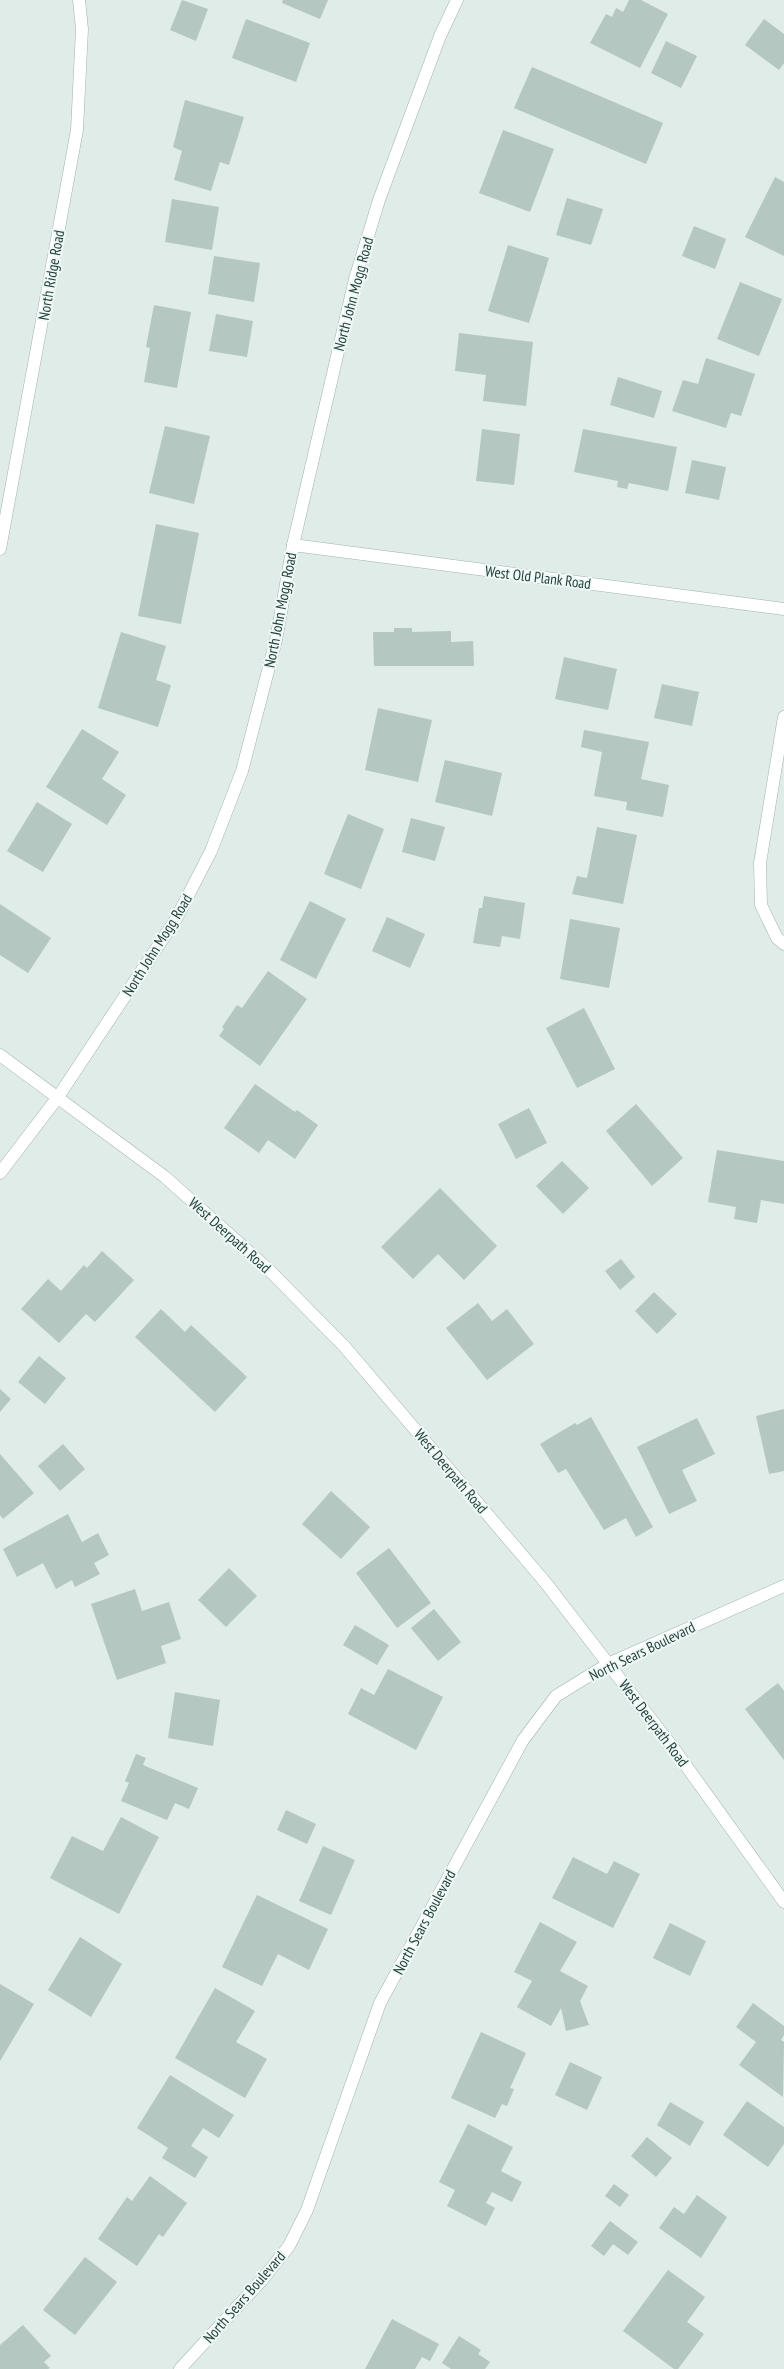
<svg xmlns="http://www.w3.org/2000/svg" width="784" height="2369" font-family="'PT Sans Narrow',sans-serif">
  <style>
    .building { fill: #b4c7c1 }
    .lines { fill: none; stroke-linecap: round; stroke-linejoin: round }
    .minor-casing { stroke: #a1b4b0; stroke-width: 13 }
    .minor { stroke: #fff; stroke-width: 12 }
    .labels { text-anchor: middle; dominant-baseline: central; stroke-width: 4; stroke-linejoin: round; paint-order: stroke }
    .street-label { font-size: 15px; fill: #1e3e38; stroke: #f0f8f5 }
  </style>
  <rect width="100%" height="100%" fill="#dfece8"/>
  <!-- building -->
  <g class="building">
    <polygon points="182,0 208,9 196,41 170,30"/>
    <polygon points="283,0 328,0 320,19 282,3"/>
    <polygon points="629,0 641,0 668,14 640,68 590,43 606,14 612,17 616,8 623,12"/>
    <polygon points="246,19 310,43 296,82 232,58"/>
    <polygon points="764,19 784,34 784,63 779,70 745,45"/>
    <polygon points="666,41 697,56 681,88 651,73"/>
    <polygon points="532,67 663,123 646,164 514,108"/>
    <polygon points="185,100 244,117 229,165 220,162 211,191 174,180 182,151 173,147"/>
    <polygon points="503,130 554,149 530,212 479,193"/>
    <polygon points="775,177 784,182 784,256 745,237"/>
    <polygon points="567,198 603,209 591,245 556,235"/>
    <polygon points="172,199 219,207 212,250 165,242"/>
    <polygon points="694,226 726,239 715,269 682,256"/>
    <polygon points="508,245 549,258 529,323 488,311"/>
    <polygon points="214,256 260,263 254,302 208,294"/>
    <polygon points="740,282 782,299 759,356 717,339"/>
    <polygon points="154,305 191,312 177,388 144,382 150,348 146,347"/>
    <polygon points="216,314 253,321 247,357 209,351"/>
    <polygon points="459,333 533,342 526,406 483,401 486,375 455,371"/>
    <polygon points="706,358 755,374 741,416 731,413 726,428 672,411 683,380 698,384"/>
    <polygon points="618,377 662,391 654,418 610,405"/>
    <polygon points="165,426 210,436 194,504 149,493"/>
    <polygon points="482,429 520,434 514,485 476,481"/>
    <polygon points="583,429 677,447 668,491 629,483 627,489 617,487 618,481 574,472"/>
    <polygon points="692,460 726,467 719,500 685,493"/>
    <polygon points="156,524 199,533 181,624 138,616"/>
    <polygon points="394,628 412,628 412,632 451,631 451,642 473,641 474,666 374,666 373,632 394,632"/>
    <polygon points="121,632 166,646 156,680 171,685 158,727 98,708"/>
    <polygon points="564,657 617,669 608,710 555,699"/>
    <polygon points="662,684 699,692 692,726 654,718"/>
    <polygon points="378,708 432,720 418,782 365,770"/>
    <polygon points="82,729 119,752 102,779 126,795 107,825 46,787"/>
    <polygon points="584,730 649,742 641,779 669,785 663,817 626,810 627,802 594,796 602,752 581,747"/>
    <polygon points="445,760 502,773 492,816 435,802"/>
    <polygon points="37,802 72,824 43,872 7,851"/>
    <polygon points="348,814 384,829 361,889 324,874"/>
    <polygon points="411,818 445,827 435,861 402,852"/>
    <polygon points="597,827 637,835 623,904 572,894 577,876 587,878"/>
    <polygon points="484,896 525,903 520,939 502,936 500,947 473,943 479,908 482,908"/>
    <polygon points="310,901 346,919 316,979 280,960"/>
    <polygon points="0,904 51,938 28,973 0,955"/>
    <polygon points="387,917 425,934 410,968 372,951"/>
    <polygon points="570,919 620,928 609,988 560,979"/>
    <polygon points="268,971 307,999 260,1066 219,1036 224,1029 222,1027 237,1005 242,1008"/>
    <polygon points="584,1008 615,1069 577,1088 546,1028"/>
    <polygon points="255,1084 295,1112 297,1110 318,1125 295,1159 268,1140 259,1153 224,1128"/>
    <polygon points="636,1104 683,1158 652,1186 606,1131"/>
    <polygon points="529,1108 547,1143 516,1159 498,1124"/>
    <polygon points="717,1150 784,1161 784,1204 761,1200 757,1223 734,1219 736,1207 708,1202"/>
    <polygon points="562,1161 589,1188 563,1214 536,1186"/>
    <polygon points="440,1188 497,1246 464,1280 438,1254 413,1279 381,1247"/>
    <polygon points="102,1251 134,1280 95,1322 86,1314 59,1343 21,1309 48,1279 61,1291 84,1265 87,1268"/>
    <polygon points="621,1259 635,1277 620,1290 605,1271"/>
    <polygon points="654,1292 677,1314 657,1334 635,1311"/>
    <polygon points="478,1303 492,1321 507,1309 534,1344 487,1380 446,1328"/>
    <polygon points="161,1309 185,1332 191,1325 247,1377 215,1412 135,1337"/>
    <polygon points="39,1356 66,1378 45,1404 18,1382"/>
    <polygon points="0,1389 11,1399 0,1412"/>
    <polygon points="784,1409 784,1471 769,1474 756,1416"/>
    <polygon points="591,1417 653,1527 636,1537 626,1518 604,1530 566,1469 558,1473 540,1444 575,1423 577,1425"/>
    <polygon points="697,1418 715,1454 682,1470 697,1501 669,1514 637,1447"/>
    <polygon points="63,1444 85,1469 60,1491 38,1466"/>
    <polygon points="0,1454 34,1493 3,1519 0,1515"/>
    <polygon points="331,1491 370,1527 341,1559 302,1524"/>
    <polygon points="68,1514 82,1542 98,1533 109,1555 94,1563 100,1574 75,1587 72,1580 56,1589 43,1563 17,1577 3,1549"/>
    <polygon points="389,1548 431,1603 397,1628 356,1573"/>
    <polygon points="229,1568 257,1596 226,1627 198,1600"/>
    <polygon points="135,1589 142,1611 169,1602 181,1639 161,1646 166,1663 117,1680 91,1604"/>
    <polygon points="434,1609 461,1642 438,1661 411,1628"/>
    <polygon points="355,1625 389,1645 377,1665 343,1645"/>
    <polygon points="388,1669 443,1697 416,1750 348,1714 361,1688 374,1695"/>
    <polygon points="778,1683 784,1691 784,1760 745,1709"/>
    <polygon points="175,1692 220,1700 213,1746 168,1738"/>
    <polygon points="136,1754 146,1758 143,1765 198,1788 189,1809 175,1803 167,1820 121,1801 129,1783 125,1781"/>
    <polygon points="286,1810 316,1824 307,1844 277,1830"/>
    <polygon points="121,1817 159,1837 119,1914 50,1878 72,1836 103,1851"/>
    <polygon points="323,1846 355,1860 331,1915 299,1901"/>
    <polygon points="573,1857 607,1874 614,1861 640,1874 613,1928 552,1898"/>
    <polygon points="257,1895 328,1929 309,1970 278,1954 262,1986 222,1967"/>
    <polygon points="540,1922 577,1942 560,1971 588,1986 580,2001 589,2025 566,2031 561,2008 551,2026 517,2007 532,1981 514,1972"/>
    <polygon points="670,1923 706,1941 690,1976 653,1958"/>
    <polygon points="80,1937 122,1964 91,2017 48,1990"/>
    <polygon points="0,1984 34,2004 0,2061"/>
    <polygon points="215,1988 255,2011 236,2042 267,2059 245,2098 175,2058"/>
    <polygon points="753,2003 784,2026 784,2035 781,2040 784,2042 783,2097 739,2065 756,2042 736,2027"/>
    <polygon points="481,2032 526,2053 510,2088 514,2089 507,2106 502,2104 495,2118 451,2098"/>
    <polygon points="570,2062 602,2077 587,2110 555,2095"/>
    <polygon points="170,2075 234,2115 219,2138 203,2128 191,2146 208,2157 195,2178 162,2158 168,2148 137,2128"/>
    <polygon points="747,2101 784,2127 784,2144 768,2167 723,2135"/>
    <polygon points="670,2102 704,2122 690,2146 657,2125"/>
    <polygon points="468,2124 513,2147 501,2171 522,2182 512,2202 492,2192 486,2203 495,2208 486,2226 447,2206 455,2190 439,2182"/>
    <polygon points="647,2137 672,2158 656,2177 631,2156"/>
    <polygon points="150,2176 187,2203 163,2237 159,2234 137,2266 98,2239 127,2197 132,2201"/>
    <polygon points="614,2184 629,2195 620,2207 605,2196"/>
    <polygon points="697,2195 727,2217 701,2258 659,2228 674,2207 684,2214"/>
    <polygon points="610,2221 638,2242 628,2255 613,2244 604,2256 591,2246"/>
    <polygon points="85,2257 117,2282 75,2335 43,2310"/>
    <polygon points="668,2270 705,2297 687,2322 704,2334 678,2369 674,2369 623,2331"/>
    <polygon points="392,2319 439,2344 430,2361 422,2357 415,2369 365,2369"/>
    <polygon points="23,2325 51,2356 44,2362 50,2368 48,2369 0,2369 0,2345"/>
    <polygon points="459,2336 481,2350 478,2354 490,2362 485,2369 451,2369 442,2363"/>
  </g>
  <g class="lines">
    <!-- minor casing -->
    <g class="minor-casing">
      <g id="minor">
        <polyline points="293,545 784,609"/>
        <polyline points="0,549 77,130 82,29 79,0"/>
        <polyline points="784,717 760,863 761,905 777,938 784,944"/>
        <polyline points="0,1055 165,1177 268,1269 344,1346 545,1582 674,1749 784,1902"/>
        <polyline points="0,1173 58,1097 176,919 211,851 242,771 276,640 293,545 355,279 379,200 440,36 457,0"/>
        <polyline points="180,2369 262,2280 289,2246 307,2210 380,2003 523,1740 556,1696 608,1664 784,1586"/>
      </g>
    </g>
    <!-- minor -->
    <use href="#minor" class="minor"/>
  </g>
  <g class="labels">
    <!-- street labels -->
    <g class="street-label">
      <text transform="translate(51 275) rotate(-80)">North Ridge Road</text>
      <text transform="translate(353 294) rotate(-75)">North John Mogg Road</text>
      <text transform="translate(538 577) rotate(7)">West Old Plank Road</text>
      <text transform="translate(280 610) rotate(-79)">North John Mogg Road</text>
      <text transform="translate(157 945) rotate(-58)">North John Mogg Road</text>
      <text transform="translate(230 1235) rotate(42)">West Deerpath Road</text>
      <text transform="translate(451 1471) rotate(50)">West Deerpath Road</text>
      <text transform="translate(642 1651) rotate(-26)">North Sears Boulevard</text>
      <text transform="translate(654 1723) rotate(53)">West Deerpath Road</text>
      <text transform="translate(424 1922) rotate(-62)">North Sears Boulevard</text>
      <text transform="translate(244 2297) rotate(-49)">North Sears Boulevard</text>
    </g>
  </g>
</svg>
